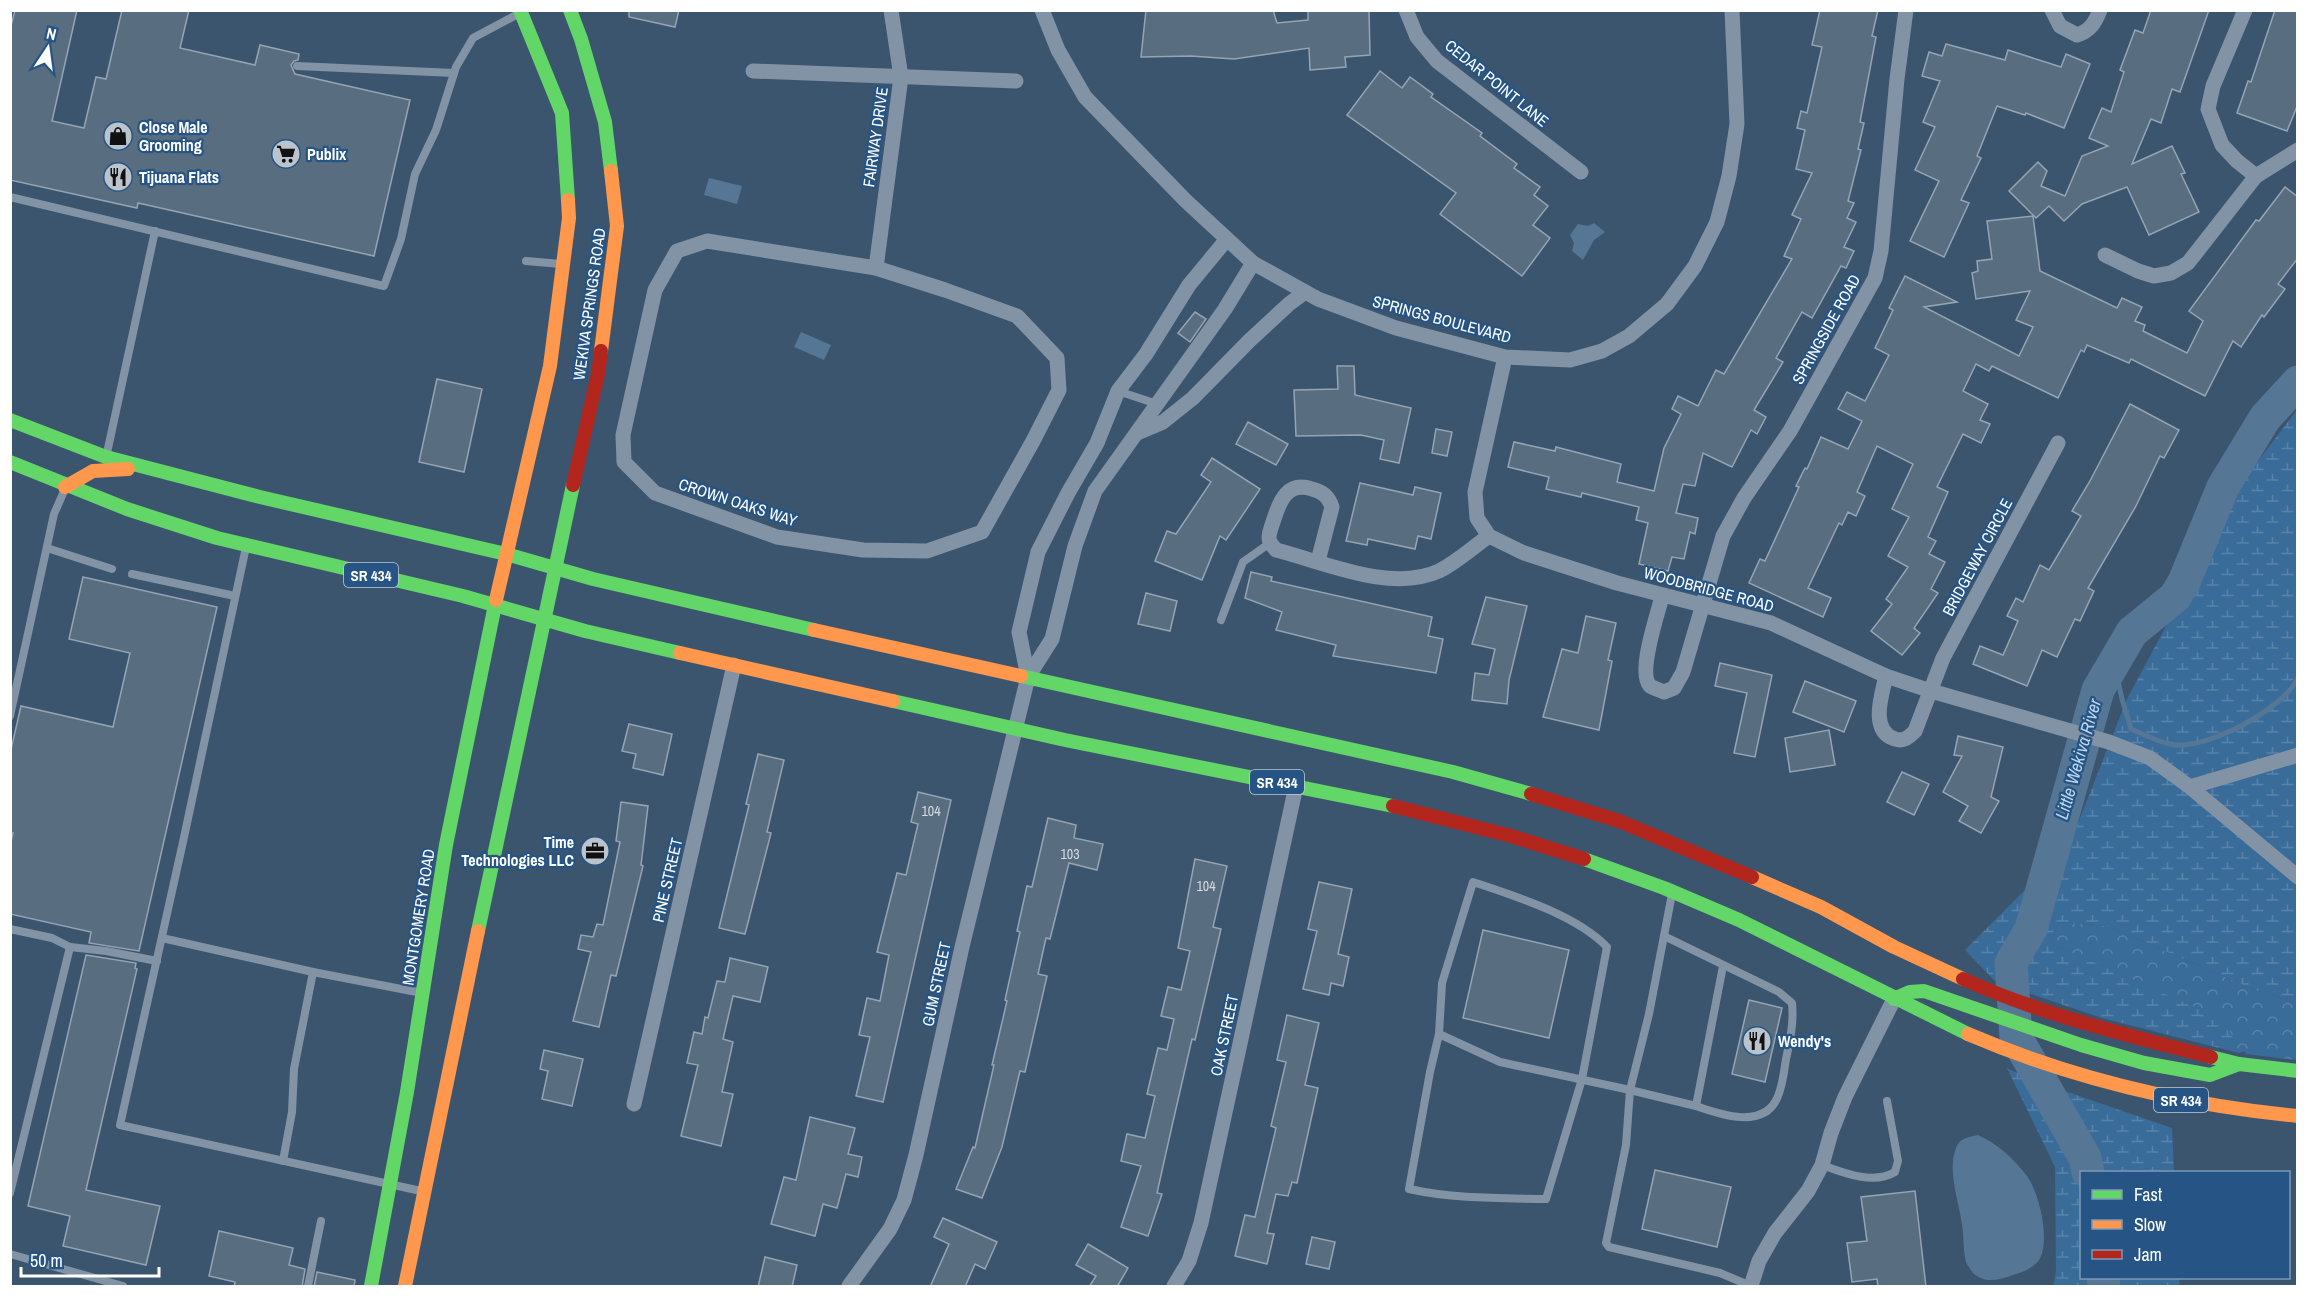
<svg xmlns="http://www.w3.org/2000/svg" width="2308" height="1297" font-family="'Archivo Narrow',sans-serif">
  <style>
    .forest { fill: url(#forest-crowns) }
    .wetland { fill: url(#wetland-marsh) }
    .water { fill: #567696 }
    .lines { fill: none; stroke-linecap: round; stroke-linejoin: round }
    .stream { stroke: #567696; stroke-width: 5 }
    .river { stroke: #567696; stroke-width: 33 }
    .building { fill: #596d81; stroke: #95a4b3; stroke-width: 1.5 }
    .lane { stroke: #8293a5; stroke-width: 8 }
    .street { stroke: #8293a5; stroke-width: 15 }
    .fast { stroke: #63d668; stroke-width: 14 }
    .slow { stroke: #ff974d; stroke-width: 14 }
    .jam { stroke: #b3261e; stroke-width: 14 }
    .labels { text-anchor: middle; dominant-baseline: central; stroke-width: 4.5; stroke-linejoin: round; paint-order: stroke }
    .number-label { font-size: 14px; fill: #d6dae0 }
    .shield { fill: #265585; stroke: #beccda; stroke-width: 1.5 }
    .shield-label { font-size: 15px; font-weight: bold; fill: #fff }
    .street-label { font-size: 16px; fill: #fff; stroke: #265585 }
    .poi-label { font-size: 16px; font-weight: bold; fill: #fff; stroke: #265585; text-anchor: start }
    .water-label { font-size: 18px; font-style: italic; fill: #bbd6ef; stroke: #265585 }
  </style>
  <defs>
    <pattern id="forest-crowns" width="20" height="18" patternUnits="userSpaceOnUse" patternTransform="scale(1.5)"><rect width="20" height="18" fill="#3a6c9a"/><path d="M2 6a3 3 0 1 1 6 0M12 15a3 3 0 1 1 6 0" fill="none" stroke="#5882a9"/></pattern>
    <pattern id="wetland-marsh" width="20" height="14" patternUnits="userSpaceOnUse" patternTransform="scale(1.5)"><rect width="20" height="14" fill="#3a6c9a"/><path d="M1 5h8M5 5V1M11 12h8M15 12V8" fill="none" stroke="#5882a9"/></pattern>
  </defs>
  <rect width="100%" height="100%" fill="#3c556f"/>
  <!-- forest -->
  <polygon class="forest" points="2059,922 2107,926 2258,991 2297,1003 2297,1060 2246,1054 2245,1051 2239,1053 2225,1021 2050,943"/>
  <!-- wetland -->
  <g class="wetland">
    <polygon points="2297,410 2297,1003 2258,991 2107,926 2059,922 2050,943 2226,1021 2239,1053 2102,1018 2002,984 1995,981 1965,950 2069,846 2127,699 2246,477"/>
    <polygon points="2007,1068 2030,1079 2172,1128 2174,1172 2082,1172 2082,1278 2179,1278 2180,1286 2053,1286 2056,1271 2055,1167"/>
  </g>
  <!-- water -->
  <g class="water">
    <polygon points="709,178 742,186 737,204 704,195"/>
    <polygon points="1594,223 1605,232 1594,240 1583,260 1572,251 1574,243 1570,235 1578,224 1588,226"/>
    <polygon points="801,332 831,345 824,360 794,347"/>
    <path d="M1978 1135C1998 1144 2014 1159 2027 1176 2039 1193 2051 1241 2039 1260 2034 1267 2024 1272 2016 1274 2002 1279 1986 1285 1973 1273 1971 1270 1967 1265 1966 1262 1963 1250 1964 1237 1962 1225 1959 1201 1947 1171 1956 1148 1959 1138 1970 1137 1978 1135Z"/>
  </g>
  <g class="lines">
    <!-- stream -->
    <path class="stream" d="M2114 662 2122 699 2131 729C2143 734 2163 744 2175 745 2210 748 2283 709 2298 678"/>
    <!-- river -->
    <g class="river">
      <polyline points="2088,1172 2085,1158 2016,1037 2011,963 2031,929 2098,690 2132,632 2175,597 2184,582 2223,487 2265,418 2298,382"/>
      <polyline points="2103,1286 2104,1278"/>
    </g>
  </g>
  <!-- building -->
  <g class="building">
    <polygon points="15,10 77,10 52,121 84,128 96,77 106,79 122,10 189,10 180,48 255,65 260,45 299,54 298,60 294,61 291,65 295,74 410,100 374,256 138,203 137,208 10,180 10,30"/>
    <polygon points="629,10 679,10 675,27 629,17"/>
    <polygon points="1146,10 1273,10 1277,23 1308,20 1308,10 1369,10 1370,55 1345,57 1346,67 1310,70 1309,48 1234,59 1191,56 1141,57"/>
    <polygon points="1820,10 1878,10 1872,36 1876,37 1860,122 1864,123 1858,149 1861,150 1848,201 1854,203 1847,218 1856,222 1844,247 1854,251 1846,268 1841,266 1812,318 1802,312 1776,358 1783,362 1754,410 1766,417 1757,434 1751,430 1732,467 1703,453 1695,486 1683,484 1676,513 1698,518 1695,534 1690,532 1684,559 1672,557 1668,571 1639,564 1648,523 1636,520 1639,507 1582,493 1581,497 1546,489 1549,477 1508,467 1514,442 1555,451 1556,447 1621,464 1617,482 1654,491 1664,448 1681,414 1672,409 1678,396 1698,406 1716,370 1724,374 1792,259 1784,256 1801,219 1792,215 1812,173 1796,169 1805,130 1797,128 1801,111 1807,113 1822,47 1812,45"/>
    <polygon points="2151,10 2209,10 2180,92 2172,89 2161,123 2151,119 2132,164 2172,146 2185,173 2181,174 2199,212 2149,235 2127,187 2082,204 2064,221 2049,206 2036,218 2009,191 2038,162 2047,171 2041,186 2065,196 2082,156 2108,146 2089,138 2102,108 2111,112 2124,72 2120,70 2135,30 2143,33"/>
    <polygon points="2275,10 2298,10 2298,104 2287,131 2237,113 2248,81 2251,82"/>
    <polygon points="1946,44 2005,60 2008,50 2061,67 2066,54 2090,64 2064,128 2026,113 2025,115 1997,106 1977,156 1981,158 1961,200 1969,203 1944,257 1910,241 1939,181 1915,170 1935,127 1923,122 1940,81 1922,76 1929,52 1942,56"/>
    <polygon points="1380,71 1402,88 1410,77 1433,94 1431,97 1482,133 1480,136 1517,164 1514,168 1540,187 1534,195 1548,206 1533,225 1550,238 1522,276 1440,214 1456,193 1347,115"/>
    <polygon points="2285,187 2298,197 2298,258 2278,284 2285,289 2264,317 2262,315 2241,347 2233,341 2205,396 2131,359 2129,363 2087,345 2084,352 2081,350 2058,398 1992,366 1989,371 1976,364 1963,391 1988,404 1980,420 1990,424 1981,443 1963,434 1937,487 1948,492 1928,537 1936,541 1929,554 1945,562 1931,589 1938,593 1914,628 1920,633 1902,655 1871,631 1892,604 1886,599 1908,567 1888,556 1909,517 1892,509 1913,464 1877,446 1857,492 1865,496 1856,516 1848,512 1842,525 1839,523 1808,588 1831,598 1823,617 1749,583 1760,559 1765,561 1799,487 1796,486 1805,468 1807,469 1821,437 1848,449 1862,421 1838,409 1847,392 1865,401 1889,355 1875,348 1893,310 1889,308 1905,276 1957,302 1924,307 2019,356 2033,327 2016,320 2030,291 1976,299 1972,273 1978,271 1977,261 1992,259 1987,221 2033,216 2040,271 2117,308 2122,298 2142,307 2135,321 2145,325 2143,331 2187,353 2203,321 2189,311 2256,220 2259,221"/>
    <polygon points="1195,312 1206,319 1190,342 1178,333"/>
    <polygon points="1337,366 1354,366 1355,395 1411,408 1399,463 1380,459 1384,440 1361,435 1296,436 1294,390 1338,389"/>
    <polygon points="437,379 482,389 464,472 419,462"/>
    <polygon points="2130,404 2179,430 2164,458 2160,456 2136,506 2088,588 2094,591 2080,621 2075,619 2057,657 2042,650 2027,686 1973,664 1980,646 2003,655 2018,621 2007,616 2016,598 2023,602 2040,565 2049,570 2081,516 2072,511 2090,481"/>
    <polygon points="1248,422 1288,444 1276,465 1236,444"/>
    <polygon points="1436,429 1452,432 1447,456 1432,453"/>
    <polygon points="1212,458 1260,489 1226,540 1220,536 1202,580 1155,561 1167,531 1176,534 1211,482 1201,475"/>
    <polygon points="1360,483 1413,495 1415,487 1441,493 1431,539 1418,536 1415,549 1368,539 1367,545 1346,541"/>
    <polygon points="1251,572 1272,577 1271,581 1432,617 1428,636 1443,639 1436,673 1333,656 1336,645 1276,630 1282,612 1245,598"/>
    <polygon points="83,577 217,607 139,951 89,943 91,932 10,914 10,846 13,833 10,833 10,754 21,706 113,727 130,653 69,639"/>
    <polygon points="1146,593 1177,601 1170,631 1138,624"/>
    <polygon points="1486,597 1527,606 1509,680 1507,704 1472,700 1475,673 1489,675 1495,649 1472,644"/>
    <polygon points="1586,616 1616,623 1608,660 1612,661 1599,730 1543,717 1562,649 1578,653"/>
    <polygon points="1720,663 1772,675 1755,757 1734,753 1747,693 1715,686"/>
    <polygon points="1805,681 1856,701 1844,732 1793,712"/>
    <polygon points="629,724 672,734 663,775 633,768 636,754 622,751"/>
    <polygon points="1829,730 1835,765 1790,772 1785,738"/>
    <polygon points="1958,736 2003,747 1991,797 1999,801 1981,833 1959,821 1968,806 1943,792 1962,756 1954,755"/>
    <polygon points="758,754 784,760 767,832 771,833 745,934 719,928 749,805 746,804"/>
    <polygon points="1902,772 1929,784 1914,815 1887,802"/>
    <polygon points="918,792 951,800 883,1102 856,1096 870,1037 859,1035 867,998 880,1001 889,955 877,952 897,873 906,875 918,824 911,822"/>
    <polygon points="621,802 648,806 641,865 643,866 616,976 611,975 599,1027 573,1021 591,952 578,949 581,935 593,937 597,924 603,925 620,842 616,841"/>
    <polygon points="1048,818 1076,825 1074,838 1103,844 1097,870 1069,863 1050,939 1046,938 1038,974 1047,976 1025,1072 1020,1071 1002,1147 982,1198 956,1189 973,1147 975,1148 994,1065 992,1065 1007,1001 1005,1000 1020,932 1017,931 1027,886 1032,887"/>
    <polygon points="1195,859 1227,866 1213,927 1221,929 1195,1040 1192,1039 1172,1126 1157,1193 1162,1194 1148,1236 1121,1227 1141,1166 1121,1161 1127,1134 1145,1138 1155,1096 1147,1094 1158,1048 1167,1050 1174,1019 1161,1016 1168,987 1181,990 1190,951 1178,948"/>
    <polygon points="1319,882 1352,889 1338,954 1349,957 1343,986 1331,983 1329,995 1303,989 1317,931 1308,929"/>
    <polygon points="1483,930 1569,950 1549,1038 1463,1018"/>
    <polygon points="86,955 136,963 135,968 137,969 86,1190 160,1206 146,1265 63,1246 70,1216 28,1206"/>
    <polygon points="730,958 768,967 760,1002 733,996 723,1039 733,1042 722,1092 733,1094 721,1146 681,1136 698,1065 687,1063 694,1032 702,1034 705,1017 708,1018 717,981 725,982"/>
    <polygon points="1749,1000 1782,1008 1765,1082 1732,1074"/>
    <polygon points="1287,1015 1319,1023 1305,1085 1318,1088 1297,1183 1292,1182 1288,1196 1276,1194 1267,1233 1274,1234 1267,1264 1235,1256 1245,1215 1255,1217 1276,1128 1271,1126 1286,1062 1277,1060"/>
    <polygon points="544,1050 583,1059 572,1106 542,1099 548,1071 540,1069"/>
    <polygon points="810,1117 855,1128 848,1154 862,1157 858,1177 846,1174 837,1208 823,1204 815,1236 771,1224 784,1177 796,1180"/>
    <polygon points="1655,1170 1731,1187 1717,1247 1642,1229"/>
    <polygon points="1915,1191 1926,1287 1878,1287 1877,1279 1852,1282 1847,1243 1867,1241 1861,1197"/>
    <polygon points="943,1218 997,1242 985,1269 975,1264 965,1287 930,1287 949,1244 934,1237"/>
    <polygon points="219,1231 293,1248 289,1265 305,1269 302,1287 234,1287 235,1282 209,1276"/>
    <polygon points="1312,1237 1335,1242 1329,1269 1306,1264"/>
    <polygon points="1088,1244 1128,1268 1117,1287 1089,1287 1096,1276 1076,1265"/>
    <polygon points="765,1257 797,1265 792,1287 758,1287"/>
    <polygon points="317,1272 355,1280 354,1287 314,1287"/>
  </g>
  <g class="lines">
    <!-- lane -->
    <g class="lane">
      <polyline points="297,66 454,73"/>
      <polyline points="10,197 384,286 401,239 415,174 436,130 456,67 473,38 520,13"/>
      <polyline points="526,261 561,264"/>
      <polyline points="1118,391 1157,404"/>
      <polyline points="107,453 155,231"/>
      <polyline points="246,547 183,842 120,1125 421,1191"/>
      <polyline points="47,548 112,569"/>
      <polyline points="132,574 235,596"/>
      <polyline points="1221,620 1243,562 1270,543"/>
      <polyline points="10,716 54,514 65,489"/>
      <polyline points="1672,894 1649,1014 1630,1090 1696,1106 1723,966"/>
      <polyline points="10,929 52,938 70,947 106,951 157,961"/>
      <path d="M1664 936 1779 992 1792 1003C1794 1023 1790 1040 1786 1059 1784 1071 1783 1084 1778 1096 1765 1130 1721 1115 1696 1106"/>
      <polyline points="162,938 313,972 422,993"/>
      <path d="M1439 1034 1430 1072 1409 1189C1454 1199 1500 1198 1546 1199L1582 1079 1607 947C1576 915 1515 896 1473 882L1442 983 1439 1034 1500 1062 1630 1090 1626 1145 1606 1243 1609 1247 1720 1273 1751 1286"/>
      <polyline points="283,1161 292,1112 294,1069 313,972"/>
      <path d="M1822 1165C1844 1173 1873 1185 1895 1172L1898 1161 1887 1101"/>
      <polyline points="10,1193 70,947"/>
      <polyline points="10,1254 123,1286"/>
      <polyline points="308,1286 321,1221"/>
    </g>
    <!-- street -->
    <g class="street">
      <polyline points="1042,10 1058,50 1085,97 1186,201 1253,263 1318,299 1396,328 1505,357 1570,360 1602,351 1629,336 1667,304 1695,266 1717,222 1729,176 1737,124 1732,10"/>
      <polyline points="1406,10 1417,37 1437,61 1581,172"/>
      <path d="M2052 10 2060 26 2077 35C2090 31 2095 23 2100 10"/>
      <polyline points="2245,10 2213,86 2208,109 2222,145 2237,161 2256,176"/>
      <polyline points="753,71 1016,81"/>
      <polygon points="707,241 876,268 945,290 1017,316 1057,358 1059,390 1033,441 982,532 927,551 863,550 777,537 655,493 624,462 623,435 655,290 677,251"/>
      <polyline points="2105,255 2138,271 2154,276 2171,273 2188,263 2256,176 2298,150"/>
      <polyline points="876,268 901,77 891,10"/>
      <polyline points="1505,357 1475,492 1477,518 1489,536 1524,553 1617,583 1771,623 1886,676 1931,691 2109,742 2150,758 2190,787 2298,877"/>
      <polyline points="1137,433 1163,422 1193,398 1249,341 1289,304 1305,292"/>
      <path d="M1318 561 1332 507C1328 496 1323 492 1312 489 1288 481 1280 500 1274 519 1272 525 1269 532 1269 538 1269 543 1273 546 1276 550 1324 562 1391 593 1439 571 1457 562 1473 547 1489 536"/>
      <path d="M1662 596C1658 614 1637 672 1650 686 1653 688 1660 690 1664 692L1674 688 1683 672 1723 536 1744 498 1790 431 1875 278 1881 251 1897 79 1906 10"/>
      <path d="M1886 676C1882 694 1869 731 1895 739 1904 742 1909 737 1915 731L1943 658 2058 443"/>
      <polyline points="1028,677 1019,632 1038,552 1068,493 1097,443 1118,391 1146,354 1189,285 1227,239"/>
      <polyline points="2190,787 2298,755"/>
      <polyline points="634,1104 734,665"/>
      <polyline points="849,1286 890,1229 904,1200 916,1155 962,947 1028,677 1052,639 1075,546 1095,491 1225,309 1253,263"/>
      <polyline points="1174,1286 1189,1261 1201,1223 1296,786"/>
      <polyline points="1751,1286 1759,1261 1775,1233 1808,1191 1822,1165 1831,1133 1845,1097 1894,999"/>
    </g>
    <!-- fast -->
    <g class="fast">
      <polyline points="520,10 562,113 568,200"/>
      <polyline points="570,10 581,39 605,122 611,171"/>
      <polyline points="10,420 106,457 260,497 506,554 593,579 814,630"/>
      <polyline points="10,462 127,509 217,538 463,596 585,631 680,653"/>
      <polyline points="1021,676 1453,772 1531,794"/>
      <polyline points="893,701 1065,740 1393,806"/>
      <polyline points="1584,859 1664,888 1739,920 1968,1034"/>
      <polyline points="478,931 573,485"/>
      <polyline points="1894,999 1910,992 1924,991 2081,1045 2144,1063 2210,1075 2239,1064"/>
      <polyline points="2211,1057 2239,1064 2298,1071"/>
      <polyline points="371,1286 407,1092 446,845 496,600"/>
    </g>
    <!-- slow -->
    <g class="slow">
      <polyline points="601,351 617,226 611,171"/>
      <polyline points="65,487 93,471 128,469"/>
      <polyline points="496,600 550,366 569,218 568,200"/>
      <polyline points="814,630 1021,676"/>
      <polyline points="680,653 893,701"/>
      <polyline points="1752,877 1821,907 1894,947 1963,979"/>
      <path d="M1968 1034C2073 1079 2184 1105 2298 1116"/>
      <polyline points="405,1286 478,931"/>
    </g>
    <!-- jam -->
    <g class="jam">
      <polyline points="573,485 598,374 601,351"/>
      <polyline points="1531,794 1619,821 1752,877"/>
      <polyline points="1393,806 1511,836 1584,859"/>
      <path d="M1963 979C2042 1015 2127 1035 2211 1057"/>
    </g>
  </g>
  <!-- icons -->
  <defs>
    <g id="shop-disc" transform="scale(1.5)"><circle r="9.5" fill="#bbc4cd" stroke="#265585"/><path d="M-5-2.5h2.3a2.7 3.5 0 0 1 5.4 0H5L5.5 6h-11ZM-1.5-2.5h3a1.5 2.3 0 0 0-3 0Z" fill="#111"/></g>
    <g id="supermarket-disc" transform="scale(1.5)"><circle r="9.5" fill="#bbc4cd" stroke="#265585"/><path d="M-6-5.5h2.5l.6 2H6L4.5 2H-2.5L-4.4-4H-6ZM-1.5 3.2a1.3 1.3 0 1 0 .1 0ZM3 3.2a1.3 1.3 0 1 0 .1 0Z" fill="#111"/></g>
    <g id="restaurant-disc" transform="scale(1.5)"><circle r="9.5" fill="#bbc4cd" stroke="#265585"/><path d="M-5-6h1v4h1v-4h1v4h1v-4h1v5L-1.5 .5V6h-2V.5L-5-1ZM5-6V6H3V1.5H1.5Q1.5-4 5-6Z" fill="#111"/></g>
    <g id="office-disc" transform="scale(1.5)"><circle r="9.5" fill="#bbc4cd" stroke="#265585"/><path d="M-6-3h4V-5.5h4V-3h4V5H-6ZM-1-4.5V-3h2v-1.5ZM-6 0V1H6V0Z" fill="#111"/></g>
  </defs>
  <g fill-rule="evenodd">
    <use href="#shop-disc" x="118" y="136"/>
    <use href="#supermarket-disc" x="286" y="154"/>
    <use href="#restaurant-disc" x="118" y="177"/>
    <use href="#office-disc" x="595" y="851"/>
    <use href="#restaurant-disc" x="1757" y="1041"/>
  </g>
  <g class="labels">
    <!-- number labels -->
    <g class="number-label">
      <text x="931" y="811">104</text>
      <text x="1070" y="854">103</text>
      <text x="1206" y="886">104</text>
    </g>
    <!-- shield labels -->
    <g class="shield">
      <rect x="344" y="563" width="54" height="24" rx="4.5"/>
      <rect x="1250" y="770" width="54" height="24" rx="4.5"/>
      <rect x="2154" y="1088" width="54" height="24" rx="4.5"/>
    </g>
    <g class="shield-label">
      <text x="371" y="575">SR 434</text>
      <text x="1277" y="782">SR 434</text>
      <text x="2181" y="1100">SR 434</text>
    </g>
    <!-- street labels -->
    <g class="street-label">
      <text transform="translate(1497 83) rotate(39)">CEDAR POINT LANE</text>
      <text transform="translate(875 137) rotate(-82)">FAIRWAY DRIVE</text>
      <text transform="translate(589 304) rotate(-82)">WEKIVA SPRINGS ROAD</text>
      <text transform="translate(1442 319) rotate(15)">SPRINGS BOULEVARD</text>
      <text transform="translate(1826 329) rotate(-61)">SPRINGSIDE ROAD</text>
      <text transform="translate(738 502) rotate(18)">CROWN OAKS WAY</text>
      <text transform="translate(1977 557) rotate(-62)">BRIDGEWAY CIRCLE</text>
      <text transform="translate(1709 589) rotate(15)">WOODBRIDGE ROAD</text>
      <text transform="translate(667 880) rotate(-77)">PINE STREET</text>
      <text transform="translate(418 917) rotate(-81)">MONTGOMERY ROAD</text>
      <text transform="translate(936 984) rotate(-78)">GUM STREET</text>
      <text transform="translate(1224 1035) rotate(-78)">OAK STREET</text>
    </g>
    <!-- poi labels -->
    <g class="poi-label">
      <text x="139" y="127">Close Male<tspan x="139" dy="18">Grooming</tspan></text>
      <text x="307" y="154">Publix</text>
      <text x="139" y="177">Tijuana Flats</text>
      <text x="574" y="842" text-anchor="end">Time<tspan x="574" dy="18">Technologies LLC</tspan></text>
      <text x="1778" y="1041">Wendy's</text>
    </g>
    <!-- water labels -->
    <g class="water-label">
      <text transform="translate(2078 759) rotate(-74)">Little Wekiva River</text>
    </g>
  </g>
  <!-- border -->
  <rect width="2308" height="1297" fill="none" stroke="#ffffff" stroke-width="24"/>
  <!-- legend -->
  <rect x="2080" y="1171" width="210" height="108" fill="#265585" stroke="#7d99b6" stroke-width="1.5"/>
  <rect x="2092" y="1190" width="30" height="9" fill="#63d668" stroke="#7d99b6" stroke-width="1.5"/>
  <text x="2134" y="1201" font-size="18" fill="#ffffff">Fast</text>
  <rect x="2092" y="1220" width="30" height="9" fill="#ff974d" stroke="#7d99b6" stroke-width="1.5"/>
  <text x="2134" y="1231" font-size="18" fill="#ffffff">Slow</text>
  <rect x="2092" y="1250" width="30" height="9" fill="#b3261e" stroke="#7d99b6" stroke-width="1.5"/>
  <text x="2134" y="1261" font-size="18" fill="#ffffff">Jam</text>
  <!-- north arrow -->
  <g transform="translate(48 48) rotate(13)" stroke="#265585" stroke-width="4.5" paint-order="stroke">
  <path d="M0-4.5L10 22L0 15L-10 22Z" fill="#ffffff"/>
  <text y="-9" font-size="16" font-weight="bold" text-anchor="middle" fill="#ffffff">N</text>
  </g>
  <!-- scale -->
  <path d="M21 1267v9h138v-9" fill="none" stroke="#ffffff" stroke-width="3"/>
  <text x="30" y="1267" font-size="18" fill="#ffffff" stroke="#265585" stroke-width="4.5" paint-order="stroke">50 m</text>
</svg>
